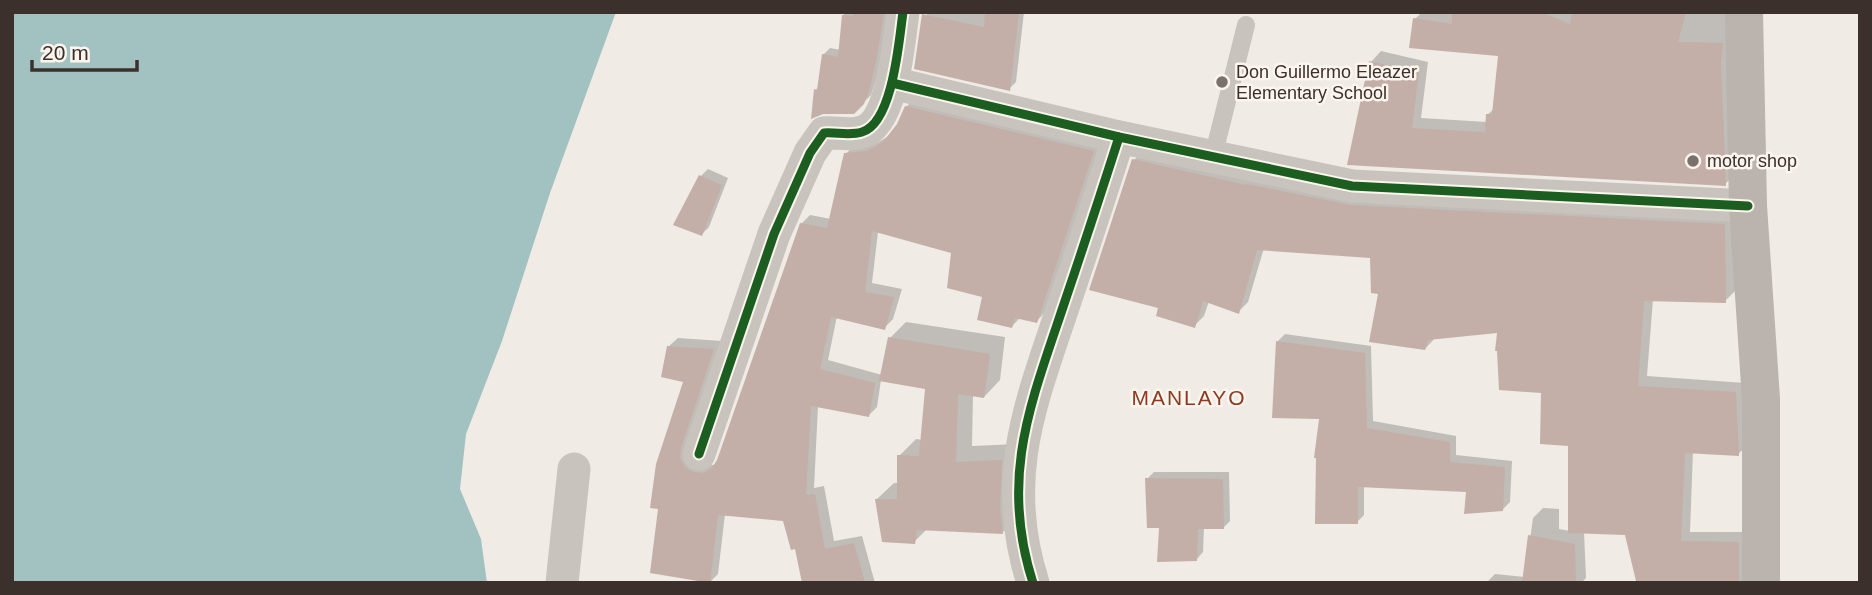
<svg xmlns="http://www.w3.org/2000/svg" width="1872" height="595" font-family="Arial,sans-serif">
  <style>
    .water { fill: #a1c2c1 }
    .shadow { fill: #0003 }
    .building { fill: #c3afa7 }
    .lines { fill: none; stroke-linecap: round; stroke-linejoin: round }
    .service { stroke: #c9c3be; stroke-width: 18 }
    .minor { stroke: #c9c3be; stroke-width: 33 }
    .secondary { stroke: #bab3ae; stroke-width: 38 }
    .cycleway-casing { stroke: #fbf5ee; stroke-width: 13 }
    .cycleway { stroke: #1b5e20; stroke-width: 9 }
    .poi-dot { fill: #7a716c; stroke: #fbf5ee; stroke-width: 2.5 }
    .labels { text-anchor: middle; dominant-baseline: central; stroke-width: 5; stroke-linejoin: round; paint-order: stroke }
    .poi-label { font-size: 18px; fill: #3b302b; stroke: #fbf5ee; text-anchor: start }
    .quarter-label { font-size: 21px; letter-spacing: 2px; fill: #8c3b22; stroke: #fbf5ee }
  </style>
  <rect width="100%" height="100%" fill="#f0ebe5"/>
  <!-- water -->
  <polygon class="water" points="12,12 616,12 550,193 502,341 466,434 460,489 481,539 487,583 12,583"/>
  <!-- shadow -->
  <g class="shadow">
    <polygon points="844,12 889,12 880,66 871,95 854,112 823,112 816,90 819,86 823,55 830,48 841,50"/>
    <polygon points="924,12 1024,12 1016,82 1009,89"/>
    <polygon points="1422,12 1732,12 1735,174 1725,184 1349,164 1371,62 1381,51 1428,62 1421,118 1487,122 1487,115 1495,108 1500,54 1415,19"/>
    <polygon points="915,98 1102,143 1045,312 1037,321 1020,318 1012,326 984,296 953,252 878,232 872,283 902,289 893,319 884,328 837,316 828,360 882,375 890,338 906,322 1005,337 1000,380 984,397 973,395 972,446 1018,444 1019,516 1002,533 927,529 914,542 877,499 894,483 899,483 899,456 916,439 923,440 927,387 881,380 877,407 868,416 818,406 814,488 824,486 834,541 862,536 875,583 804,583 796,547 785,520 725,514 718,574 710,582 652,571 685,381 669,346 678,338 722,341 703,464 713,465 718,462 801,224 810,215 831,219 846,154 854,145 877,143 890,135 898,125 906,107"/>
    <polygon points="1144,150 1735,215 1735,291 1725,301 1653,299 1647,376 1745,383 1749,444 1738,454 1693,451 1690,532 1748,532 1747,583 1662,583 1627,533 1584,532 1586,578 1581,583 1486,583 1495,574 1525,577 1533,518 1543,508 1559,509 1559,529 1570,531 1570,444 1542,391 1499,331 1435,338 1425,349 1380,293 1372,257 1264,248 1248,302 1238,312 1209,301 1204,316 1194,326 1160,307 1134,160"/>
    <polygon points="708,169 728,178 709,227 702,234 701,176"/>
    <polygon points="1285,334 1371,346 1373,421 1456,436 1456,455 1512,461 1510,502 1503,509 1468,491 1364,485 1364,515 1357,522 1321,417 1278,341"/>
    <polygon points="1154,472 1229,472 1230,521 1223,528 1204,527 1203,552 1196,560 1161,526 1147,479"/>
  </g>
  <!-- building -->
  <g class="building">
    <polygon points="853,12 884,12 877,57 869,91 864,104 854,114 823,114 811,119 814,89 817,90 822,54 838,57 842,15 853,16"/>
    <polygon points="985,12 1019,12 1010,91 914,69 922,14 984,27"/>
    <polygon points="1452,12 1541,12 1570,24 1572,12 1686,12 1678,42 1723,43 1721,63 1726,186 1347,165 1369,61 1419,72 1412,128 1485,132 1486,114 1492,114 1498,56 1409,48 1413,18 1452,24"/>
    <polygon points="905,106 1094,151 1037,323 1015,318 1012,328 977,320 982,297 947,288 951,253 872,231 865,292 894,297 885,330 831,317 820,369 875,383 869,417 811,406 806,495 815,494 825,549 854,543 865,583 802,583 795,549 791,550 783,521 718,515 710,583 650,573 658,509 650,508 656,464 683,382 661,377 667,346 714,349 681,448 680,458 685,467 693,472 703,473 712,468 717,460 800,223 827,228 844,153 867,151 883,142 897,124"/>
    <polygon points="1132,159 1246,185 1247,184 1351,205 1725,224 1726,303 1644,301 1638,386 1736,392 1739,456 1685,453 1681,541 1739,542 1739,583 1636,581 1625,535 1568,533 1568,446 1540,444 1541,393 1499,390 1497,351 1495,351 1497,333 1428,340 1425,350 1369,342 1378,294 1371,293 1370,258 1257,250 1239,314 1203,301 1195,328 1156,316 1158,308 1089,290"/>
    <polygon points="699,175 722,185 702,236 673,225"/>
    <polygon points="888,337 990,354 984,398 958,394 956,462 1002,460 1000,509 1003,534 917,530 915,544 882,542 875,499 897,499 897,455 919,456 925,389 879,381"/>
    <polygon points="1276,341 1365,353 1367,428 1450,442 1450,462 1505,467 1503,511 1464,514 1466,492 1358,487 1358,524 1315,524 1316,458 1314,458 1319,419 1272,418"/>
    <polygon points="1145,478 1223,479 1224,529 1198,529 1197,561 1157,562 1159,528 1147,528"/>
    <polygon points="1528,535 1575,544 1576,583 1522,583"/>
  </g>
  <g class="lines">
    <!-- service -->
    <polyline class="service" points="1213,157 1246,25"/>
    <!-- minor -->
    <g class="minor">
      <polyline points="892,83 1119,137 1352,186 1748,206"/>
      <path d="M699 454 774 234 810 153 824 133C836 132 850 136 862 132 893 123 899 40 903 12"/>
      <polyline points="562,583 574,469"/>
      <path d="M1033 583C999 477 1031 403 1064 304 1083 248 1101 193 1119 137"/>
    </g>
    <!-- secondary -->
    <polyline class="secondary" points="1744,12 1748,206 1761,399 1761,583"/>
    <!-- cycleway casing -->
    <g class="cycleway-casing">
      <g id="cycleway">
        <polyline points="892,83 1119,137 1352,186 1748,206"/>
        <path d="M699 454 774 234 810 153 824 133C836 132 850 136 862 132 893 123 899 40 903 12"/>
        <path d="M1033 583C999 477 1031 403 1064 304 1083 248 1101 193 1119 137"/>
      </g>
    </g>
    <!-- cycleway -->
    <use href="#cycleway" class="cycleway"/>
  </g>
  <!-- markers -->
  <g class="poi-dot">
    <circle cx="1222" cy="82" r="7"/>
    <circle cx="1693" cy="161" r="7"/>
  </g>
  <g class="labels">
    <!-- poi labels -->
    <g class="poi-label">
      <text x="1236" y="72">Don Guillermo Eleazer<tspan x="1236" dy="21">Elementary School</tspan></text>
      <text x="1707" y="161">motor shop</text>
    </g>
    <!-- quarter labels -->
    <g class="quarter-label">
      <text x="1189" y="397">MANLAYO</text>
    </g>
  </g>
  <!-- border -->
  <rect width="1872" height="595" fill="none" stroke="#3b302b" stroke-width="28"/>
  <!-- scale -->
  <path d="M32 60v10h105v-10" fill="none" stroke="#3b302b" stroke-width="3.5"/>
  <text x="42" y="60" font-size="21" fill="#3b302b" stroke="#fbf5ee" stroke-width="5" paint-order="stroke">20 m</text>
</svg>
